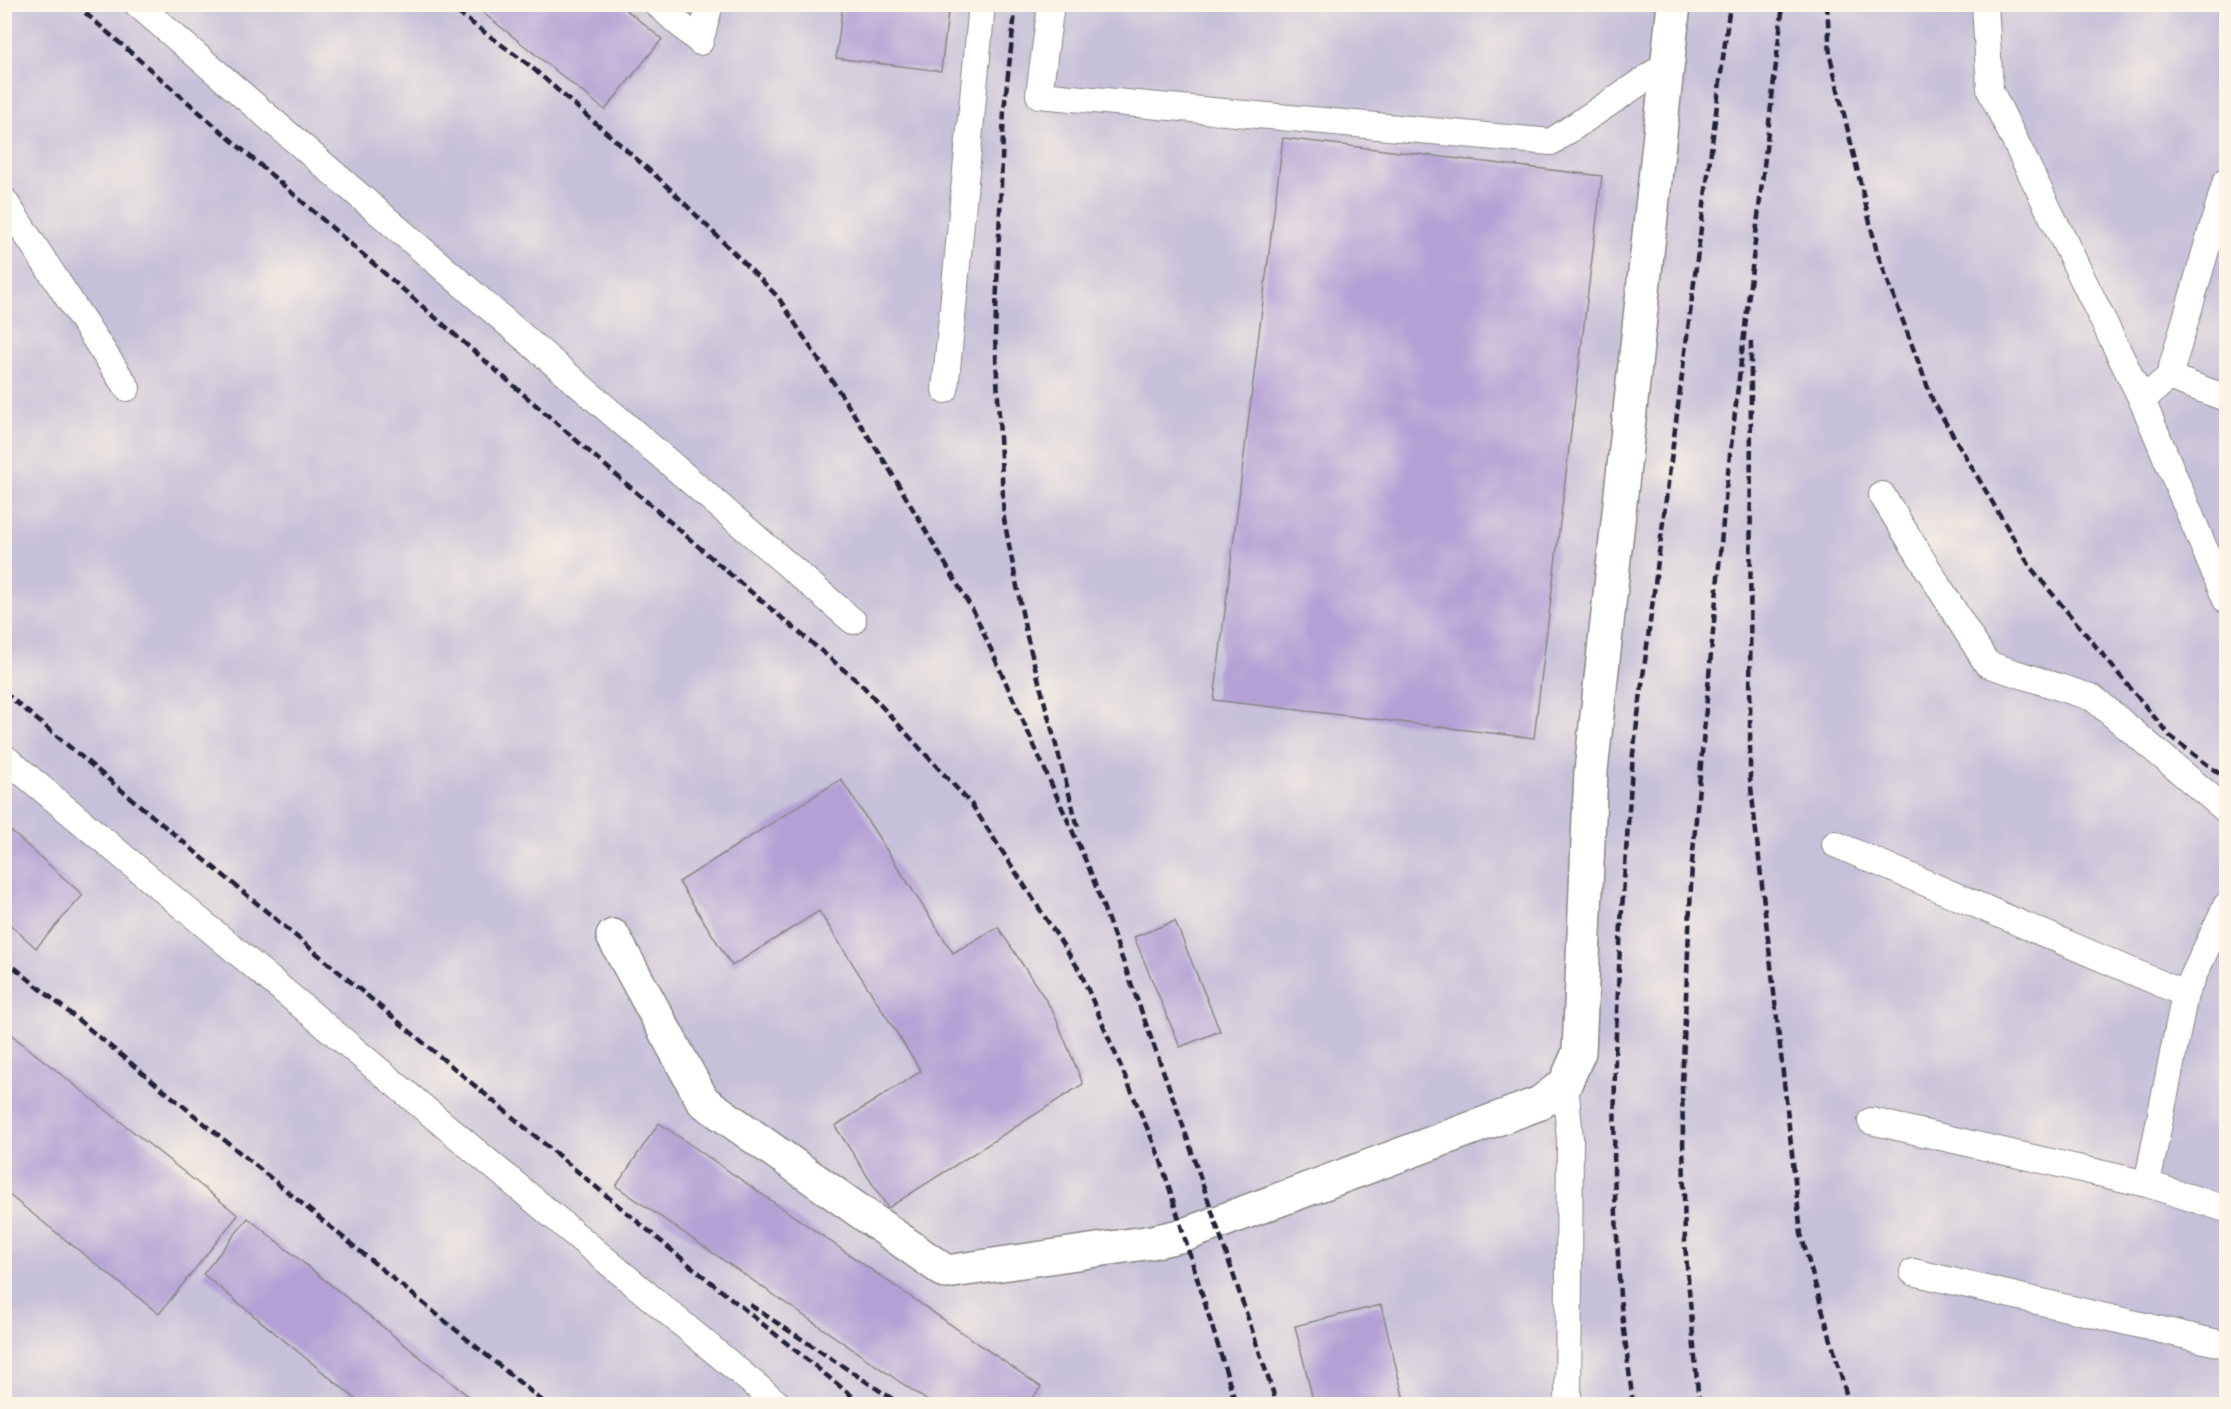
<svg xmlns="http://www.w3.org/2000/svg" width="2231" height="1409" font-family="Kalam,sans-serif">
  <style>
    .industrial { fill: #c7c0d9 }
    .building { fill: #b4a0d5 }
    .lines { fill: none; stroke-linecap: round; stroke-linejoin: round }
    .lane-casing { stroke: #8a8686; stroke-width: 28 }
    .street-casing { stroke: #8a8686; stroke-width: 36 }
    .lane { stroke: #fff; stroke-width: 26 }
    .street { stroke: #fff; stroke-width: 33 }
    .rail { stroke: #22223b; stroke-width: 4.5; stroke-dasharray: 9 4.5; stroke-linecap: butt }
  </style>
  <rect width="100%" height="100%" fill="#fcf5e5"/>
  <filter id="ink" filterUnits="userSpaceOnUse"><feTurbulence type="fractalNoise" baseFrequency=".0167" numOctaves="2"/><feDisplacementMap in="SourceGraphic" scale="12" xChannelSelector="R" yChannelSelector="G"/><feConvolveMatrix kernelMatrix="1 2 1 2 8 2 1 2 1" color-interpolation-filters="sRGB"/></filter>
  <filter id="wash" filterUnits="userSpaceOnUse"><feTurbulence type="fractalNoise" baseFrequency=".008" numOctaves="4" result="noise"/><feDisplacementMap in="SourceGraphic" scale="24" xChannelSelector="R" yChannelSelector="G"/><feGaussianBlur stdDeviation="1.35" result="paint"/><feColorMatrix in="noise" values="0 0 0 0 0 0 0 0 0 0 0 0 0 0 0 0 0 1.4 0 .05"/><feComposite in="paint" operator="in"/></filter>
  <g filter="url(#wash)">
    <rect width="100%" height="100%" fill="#f3ebd2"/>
    <!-- industrial -->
    <rect class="industrial" x="5" y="5" width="2221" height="1399"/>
    <g id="blocks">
      <!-- building -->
      <g class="building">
        <polygon points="472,4 619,4 662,39 605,110"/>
        <polygon points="843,4 949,4 941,71 836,58"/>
        <polygon points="1283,138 1602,176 1534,738 1214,700"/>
        <polygon points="841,779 953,953 998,927 1053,1011 1083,1084 888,1208 835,1126 921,1071 819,911 732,966 679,882"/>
        <polygon points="4,825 83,895 36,948 4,919"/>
        <polygon points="1175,921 1220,1031 1180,1047 1134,937"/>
        <polygon points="4,1029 238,1215 159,1314 4,1191"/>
        <polygon points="659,1123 1041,1387 1028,1404 932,1404 616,1186"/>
        <polygon points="248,1218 478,1404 362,1404 203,1274"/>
        <polygon points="1381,1305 1405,1404 1314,1404 1295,1326"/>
      </g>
    </g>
  </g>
  <g filter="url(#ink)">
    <use href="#blocks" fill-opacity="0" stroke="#8a8686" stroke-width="1.5"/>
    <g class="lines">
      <!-- lane casing -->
      <g class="lane-casing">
        <g id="lane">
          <polyline points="137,4 853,621"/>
          <polyline points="657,4 700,42 710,4"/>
          <polyline points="1051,4 1039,95 1551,142 1666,65"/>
          <polyline points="1985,4 1990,90 2142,400 2169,377 2226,398"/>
          <polyline points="4,200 127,388"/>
          <polyline points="2169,377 2226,181"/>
          <polyline points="945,390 982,4"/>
          <polyline points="2142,400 2226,600"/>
          <polyline points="1882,495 1987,664 2093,698 2226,810"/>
          <polyline points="4,757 778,1404"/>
          <polyline points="1835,844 2185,994"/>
          <polyline points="1565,1084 1570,1139 1568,1404"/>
          <polyline points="1871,1121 2147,1184 2226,1209"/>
          <polyline points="2147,1184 2185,994 2226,906"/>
          <polyline points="1913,1272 2226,1345"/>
        </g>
      </g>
      <!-- street casing -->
      <g class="street-casing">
        <polyline id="street" points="613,936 703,1101 946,1272 1152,1242 1184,1235 1540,1103 1565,1084 1579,1052 1591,771 1674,4"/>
      </g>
      <!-- lane -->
      <use href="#lane" class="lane"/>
      <!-- street -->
      <use href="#street" class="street"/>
      <!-- rail -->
      <g class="rail">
        <polyline points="75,4 738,581 863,686 972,805 1080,971 1160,1158 1236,1404"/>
        <polyline points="446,4 529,65 664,183 778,297 888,467 975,614 1089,868 1180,1117 1277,1404"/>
        <polyline points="1016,4 1004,110 995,336 1004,519 1026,633 1079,831"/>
        <polyline points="1827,4 1830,56 1877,252 1933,401 2031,568 2170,736 2226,779"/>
        <polyline points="1751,341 1750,778 1801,1234 1849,1404"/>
        <polyline points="4,692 687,1263 862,1404"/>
        <polyline points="4,959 546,1404"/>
        <polyline points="750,1305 900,1404"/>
        <polyline points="4,1394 22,1404"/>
        <polyline points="1633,1404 1620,1297 1614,1174 1615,1056 1621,923 1633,754 1730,4"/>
        <polyline points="1699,1404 1685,1244 1682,1085 1692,863 1726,489 1783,4"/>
      </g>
    </g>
  </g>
  <!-- margin -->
  <rect width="2231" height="1409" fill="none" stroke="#fcf5e5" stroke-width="24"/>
</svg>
